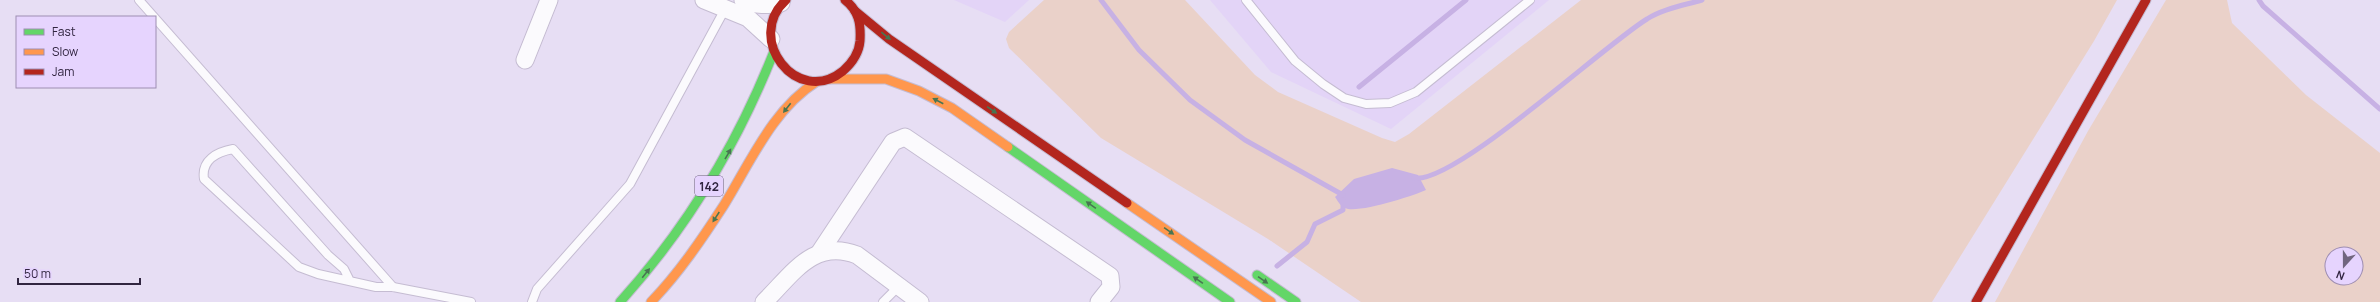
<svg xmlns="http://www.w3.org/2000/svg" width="2380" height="302" font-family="Manrope,sans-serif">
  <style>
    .built { fill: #e3d4f7 }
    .green { fill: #ead1c9; fill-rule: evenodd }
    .water { fill: #c7b1e4 }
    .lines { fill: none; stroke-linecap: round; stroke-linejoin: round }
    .stream { stroke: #c7b1e4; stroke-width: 5 }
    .lane-casing { stroke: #c5bcd2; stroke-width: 10 }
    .street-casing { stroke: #c5bcd2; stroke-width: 19 }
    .fast-casing { stroke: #c5bcd2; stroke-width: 11 }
    .slow-casing { stroke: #c5bcd2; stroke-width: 11 }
    .jam-casing { stroke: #c5bcd2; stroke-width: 11 }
    .lane { stroke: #fbfafd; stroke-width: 8 }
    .street { stroke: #fbfafd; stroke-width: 17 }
    .fast { stroke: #63d668; stroke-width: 9 }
    .slow { stroke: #ff974d; stroke-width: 9 }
    .jam { stroke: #b3261e; stroke-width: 9 }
    .oneway { fill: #487552 }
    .labels { text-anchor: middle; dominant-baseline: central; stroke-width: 4; stroke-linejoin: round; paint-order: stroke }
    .shield { fill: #e6d4fe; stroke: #675a79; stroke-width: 1 }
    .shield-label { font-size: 12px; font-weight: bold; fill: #312540 }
  </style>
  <rect width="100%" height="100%" fill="#e7def4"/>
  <!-- built -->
  <g class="built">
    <polygon points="954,0 1029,0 1005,22"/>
    <polygon points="1210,0 1549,0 1391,129 1271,72"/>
  </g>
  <!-- green -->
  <g class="green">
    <polygon points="1044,0 1185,0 1255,75 1278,92 1382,138 1395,142 1409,134 1581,0 2117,0 2094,41 1932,302 1361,302 1268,239 1101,138 1009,48 1006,39 1009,32"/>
    <path d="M2166 0H2227L2232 23 2306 95 2380 153V302H1995L2088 131ZM2332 254H2356V278H2332Z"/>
  </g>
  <!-- water -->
  <path class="water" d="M1392 168 1418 175 1426 190C1413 196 1357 214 1345 208 1340 206 1338 201 1335 197L1354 179Z"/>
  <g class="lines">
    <!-- stream -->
    <g class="stream">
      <polyline points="1101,0 1139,50 1190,100 1245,140 1343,195"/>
      <polyline points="2259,0 2263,6 2380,109"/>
      <polyline points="1359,87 1466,0"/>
      <path d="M1414 178C1454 185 1604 45 1647 19 1662 9 1685 5 1702 0"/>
      <polyline points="1277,266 1307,242 1315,224 1343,210 1343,200"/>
    </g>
    <!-- lane casing -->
    <g class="lane-casing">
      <g id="lane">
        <polyline points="139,0 393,287"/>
        <polyline points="1246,0 1295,61 1323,84 1344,98 1366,104 1390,103 1416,92 1530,0"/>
        <path d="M350 281 344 269 328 255 233 149C217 152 201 160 204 179L299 267 318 274 376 287H393L471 302"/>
        <polyline points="532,302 537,289 630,184 725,9"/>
        <polyline points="883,302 899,286"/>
      </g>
    </g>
    <!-- street casing -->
    <g class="street-casing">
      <g id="street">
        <polyline points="704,0 748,18 771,39"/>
        <path d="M743 0C756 6 768 5 781 3"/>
        <polyline points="525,60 549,0"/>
        <polyline points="820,252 893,142 905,137 1110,276 1111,287 1099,302"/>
        <path d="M764 302C792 275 813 238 857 255L920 302"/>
      </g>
    </g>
    <!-- fast casing -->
    <g class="fast-casing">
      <g id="fast">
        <polyline points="1008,147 1230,302"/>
        <polyline points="1257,275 1296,302"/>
        <path d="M620 302C687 228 736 147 773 54"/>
      </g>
    </g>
    <!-- slow casing -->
    <g class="slow-casing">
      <g id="slow">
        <polyline points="830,79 886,79 919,91 952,108 1008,147"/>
        <polyline points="1127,203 1271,302"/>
        <path d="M651 302C679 273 702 239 724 205 750 163 773 109 816 82"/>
      </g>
    </g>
    <!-- jam casing -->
    <g class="jam-casing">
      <g id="jam">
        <path d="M786 0C744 38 797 108 843 71 852 63 859 53 860 41 861 24 859 11 845 0"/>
        <polyline points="855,11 889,39 1127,203"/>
        <polyline points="1976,302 2146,0"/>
      </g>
    </g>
    <!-- lane -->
    <use href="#lane" class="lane"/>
    <!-- street -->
    <use href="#street" class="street"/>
    <!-- fast -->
    <use href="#fast" class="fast"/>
    <!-- slow -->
    <use href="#slow" class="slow"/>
    <!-- jam -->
    <use href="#jam" class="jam"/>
  </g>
  <!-- one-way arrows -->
  <defs><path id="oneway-solid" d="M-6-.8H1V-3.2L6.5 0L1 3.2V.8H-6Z"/></defs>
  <g class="oneway">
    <use href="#oneway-solid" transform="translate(886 36) rotate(39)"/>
    <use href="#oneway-solid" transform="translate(938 101) rotate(-152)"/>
    <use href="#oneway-solid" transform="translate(787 108) rotate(128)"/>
    <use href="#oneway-solid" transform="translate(992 110) rotate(35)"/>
    <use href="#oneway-solid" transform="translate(728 154) rotate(-60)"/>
    <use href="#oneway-solid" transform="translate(1091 205) rotate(-145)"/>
    <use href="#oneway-solid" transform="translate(716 217) rotate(123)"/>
    <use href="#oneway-solid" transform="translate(1169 231) rotate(35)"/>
    <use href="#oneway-solid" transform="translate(646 273) rotate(-51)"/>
    <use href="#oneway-solid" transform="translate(1198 280) rotate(-145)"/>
    <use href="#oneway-solid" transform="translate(1263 280) rotate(34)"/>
  </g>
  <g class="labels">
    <!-- shield labels -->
    <rect class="shield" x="695" y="176" width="28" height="20" rx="3"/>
    <g class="shield-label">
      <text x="709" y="186">142</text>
    </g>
  </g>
  <!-- legend -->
  <rect x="16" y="16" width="140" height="72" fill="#e6d4fe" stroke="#9e8eb2"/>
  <rect x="24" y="29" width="20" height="6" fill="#63d668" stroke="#9e8eb2"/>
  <text x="52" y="36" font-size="12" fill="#312540">Fast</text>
  <rect x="24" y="49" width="20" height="6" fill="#ff974d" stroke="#9e8eb2"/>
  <text x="52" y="56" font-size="12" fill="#312540">Slow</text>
  <rect x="24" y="69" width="20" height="6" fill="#b3261e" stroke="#9e8eb2"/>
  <text x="52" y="76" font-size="12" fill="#312540">Jam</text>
  <!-- north arrow -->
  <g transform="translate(2344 266) rotate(201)"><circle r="19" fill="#e6d4fe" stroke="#9e8eb2"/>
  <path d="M0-3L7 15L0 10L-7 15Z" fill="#71667f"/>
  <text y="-6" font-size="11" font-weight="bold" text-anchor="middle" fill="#312540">N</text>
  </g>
  <!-- scale -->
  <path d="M18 278v6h122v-6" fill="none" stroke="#312540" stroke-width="2"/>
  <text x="24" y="278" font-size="12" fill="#312540" stroke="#e6d4fe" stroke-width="3" paint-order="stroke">50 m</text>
</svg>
